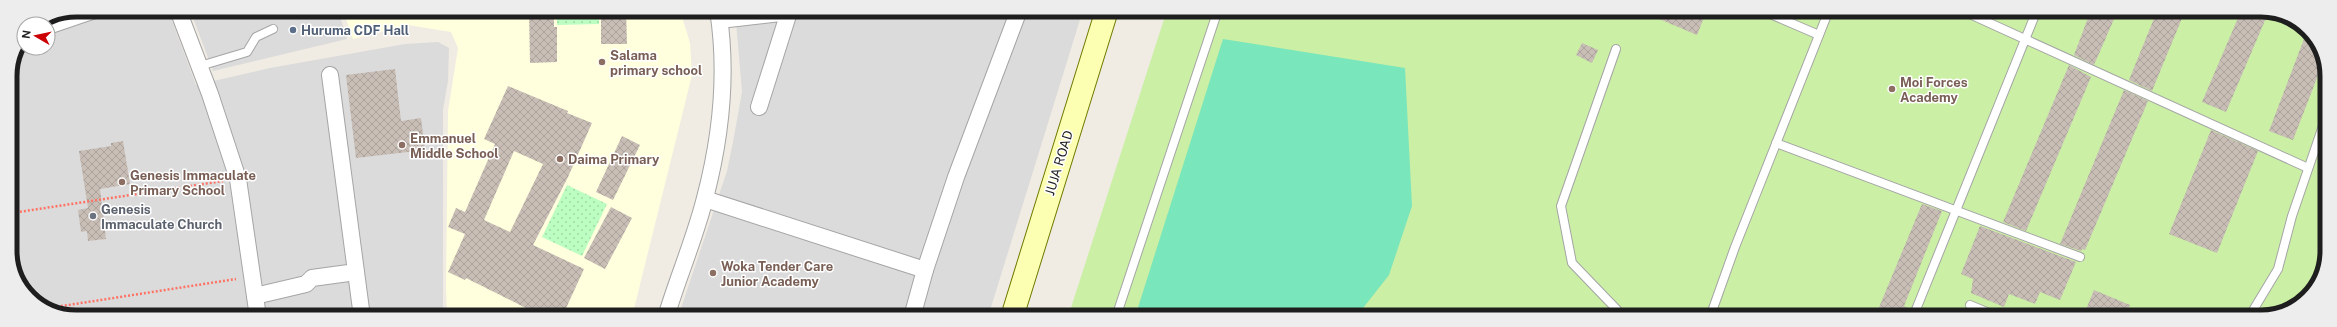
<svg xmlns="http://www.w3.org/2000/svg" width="2337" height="327" font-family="'Public Sans',sans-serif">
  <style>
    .residential { fill: #dcdbdb }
    .education { fill: #ffd }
    .grass { fill: #caefa5 }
    .park { fill: url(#park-dots) }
    .pitch { fill: #7ae6bb }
    .building { fill: url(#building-cross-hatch); fill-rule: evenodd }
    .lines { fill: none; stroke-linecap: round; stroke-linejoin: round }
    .service-casing { stroke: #a5a5a5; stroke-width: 10 }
    .minor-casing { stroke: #a5a5a5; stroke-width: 18 }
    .secondary-casing { stroke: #6f7a00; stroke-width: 24 }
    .path { stroke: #ff7365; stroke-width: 2.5; stroke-dasharray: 2 2; stroke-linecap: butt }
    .service { stroke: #fff; stroke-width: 8 }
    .minor { stroke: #fff; stroke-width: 16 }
    .secondary { stroke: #fcffb2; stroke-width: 22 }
    .service-dot { fill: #5c6f8a; stroke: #fff; stroke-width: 1.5 }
    .education-dot { fill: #8d6e63; stroke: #fff; stroke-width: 1.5 }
    .worship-dot { fill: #6b7280; stroke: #fff; stroke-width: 1.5 }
    .labels { text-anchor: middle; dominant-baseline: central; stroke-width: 3; stroke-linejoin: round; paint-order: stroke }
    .service-label { font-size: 13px; font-weight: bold; fill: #4e5e75; stroke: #fff; text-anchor: start }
    .education-label { font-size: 13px; font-weight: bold; fill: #785e54; stroke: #fff; text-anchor: start }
    .street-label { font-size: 13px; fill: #1e1e1e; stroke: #fff }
    .worship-label { font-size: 13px; font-weight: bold; fill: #5b616d; stroke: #fff; text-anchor: start }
    .rim { fill: none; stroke: #1e1e1e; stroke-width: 5 }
  </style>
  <defs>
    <pattern id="park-dots" width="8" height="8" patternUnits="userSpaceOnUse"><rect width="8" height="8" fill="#bcfec1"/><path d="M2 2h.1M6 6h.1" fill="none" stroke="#a1d9a5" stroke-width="1.8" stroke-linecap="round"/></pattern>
    <pattern id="building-cross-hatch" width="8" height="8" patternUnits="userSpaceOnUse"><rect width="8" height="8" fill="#c8beb6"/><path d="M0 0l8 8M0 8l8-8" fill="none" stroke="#aba39c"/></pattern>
  </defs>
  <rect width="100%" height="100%" fill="#f0ece3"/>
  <!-- residential -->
  <g class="residential">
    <polygon points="88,10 168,10 196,85 270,68 405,44 438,42 449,48 448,81 443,110 443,317 67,316 33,301 12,268 10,75 24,42 24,48 48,48 48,26"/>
    <polygon points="190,10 338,10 347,39 213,71"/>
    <polygon points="735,10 1083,10 988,317 678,317 727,171 733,142 742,92"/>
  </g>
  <!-- education -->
  <polygon class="education" points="343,10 680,10 690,43 692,75 632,317 447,317 446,288 448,111 458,48 451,32 408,25 353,39"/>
  <!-- grass -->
  <polygon class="grass" points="1167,10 2270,11 2305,26 2326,63 2326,260 2305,301 2262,317 1068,317"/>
  <!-- park -->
  <g class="park">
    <polygon points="557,10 599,10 599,24 557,25"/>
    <polygon points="567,185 607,204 582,256 542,237"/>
  </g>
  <!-- pitch -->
  <polygon class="pitch" points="1223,39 1405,68 1412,206 1389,275 1356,317 1135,317"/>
  <!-- building -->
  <g class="building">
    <polygon points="529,10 554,10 554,27 557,27 557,62 530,63"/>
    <polygon points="601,10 626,10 627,44 601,44"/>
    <polygon points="1638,10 1707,10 1697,35"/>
    <polygon points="2091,10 2118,10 2094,65 2074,55"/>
    <polygon points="2157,11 2185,11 2152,91 2129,80"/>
    <polygon points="2241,11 2269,11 2226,112 2202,102"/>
    <polygon points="2307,31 2324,60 2293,140 2269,131"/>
    <polygon points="1582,43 1598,50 1592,63 1576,55"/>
    <polygon points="2069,65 2091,77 2026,231 2003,222"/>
    <polygon points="395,69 401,121 421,118 425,150 356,158 346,75"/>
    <path d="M508 86 568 111 567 113 592 123 568 177 533 245 584 269 562 317H547L536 313 466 278 465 280 448 272 465 234 448 227 456 208 465 212 495 144 484 139ZM514 151 543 164 510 232 484 220Z"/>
    <polygon points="2124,90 2148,101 2085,250 2082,249 2081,251 2060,244"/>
    <polygon points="2211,130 2258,151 2217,253 2169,234"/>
    <polygon points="622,136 640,145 613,200 596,192"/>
    <polygon points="123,141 130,184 100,189 106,239 88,241 87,231 81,232 78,210 88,208 79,151 111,146 111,143"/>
    <polygon points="1922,204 1942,211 1904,306 1910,309 1908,317 1875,317"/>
    <polygon points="611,207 632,218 605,269 584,258"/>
    <polygon points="1980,226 2076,262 2060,300 2040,292 2035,304 2009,294 2004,307 1971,293 1973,279 1961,274"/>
    <polygon points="2094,290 2130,305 2125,317 2083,317"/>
  </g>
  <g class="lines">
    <!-- service casing -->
    <g class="service-casing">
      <g id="service">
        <polyline points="1761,10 1819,35"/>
        <polyline points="1961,10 2308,168"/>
        <polyline points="1616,49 1561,206 1572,263 1624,317"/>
        <polyline points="200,66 247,52 256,37 273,29"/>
        <polyline points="1776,143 2080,257"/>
        <polyline points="1970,305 1999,317"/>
        <polyline points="1116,317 1218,10"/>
        <polyline points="1710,317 1735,247 1829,10"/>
        <polyline points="1913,317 2037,10"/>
        <polyline points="2249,317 2278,269 2292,216 2326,117"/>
      </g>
    </g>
    <!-- minor casing -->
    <g class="minor-casing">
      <g id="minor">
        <polyline points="178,10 210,94 238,179 258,317"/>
        <polyline points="720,20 789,12 759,107"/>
        <polyline points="48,26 95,10"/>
        <polyline points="705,199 925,270 956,177 1019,10"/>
        <polyline points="356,272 362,317"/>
        <polyline points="255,296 306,284 312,278 356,272 330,75"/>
        <path d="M666 317C678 277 695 238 705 198 721 137 728 73 718 10"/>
        <polyline points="912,317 925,270"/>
      </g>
    </g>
    <!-- secondary casing -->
    <g class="secondary-casing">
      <polyline id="secondary" points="1012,317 1107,10"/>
    </g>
    <!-- path -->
    <g class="path">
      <polyline points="12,213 223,181"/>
      <polyline points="49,308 236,279"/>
    </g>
    <!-- service -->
    <use href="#service" class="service"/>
    <!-- minor -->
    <use href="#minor" class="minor"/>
    <!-- secondary -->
    <use href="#secondary" class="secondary"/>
  </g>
  <!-- markers -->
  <circle class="service-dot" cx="293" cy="30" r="4"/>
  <g class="education-dot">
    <circle cx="602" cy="62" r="4"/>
    <circle cx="1892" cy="89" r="4"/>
    <circle cx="402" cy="145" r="4"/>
    <circle cx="560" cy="159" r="4"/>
    <circle cx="122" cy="182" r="4"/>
    <circle cx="713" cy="273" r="4"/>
  </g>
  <circle class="worship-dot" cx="93" cy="216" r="4"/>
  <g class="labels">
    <!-- service labels -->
    <g class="service-label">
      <text x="301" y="30">Huruma CDF Hall</text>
    </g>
    <!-- education labels -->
    <g class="education-label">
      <text x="610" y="55">Salama<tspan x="610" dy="15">primary school</tspan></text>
      <text x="1900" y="82">Moi Forces<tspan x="1900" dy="15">Academy</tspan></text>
      <text x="410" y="138">Emmanuel<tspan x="410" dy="15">Middle School</tspan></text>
      <text x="568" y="159">Daima Primary</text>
      <text x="130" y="175">Genesis Immaculate<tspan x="130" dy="15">Primary School</tspan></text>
      <text x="721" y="266">Woka Tender Care<tspan x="721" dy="15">Junior Academy</tspan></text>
    </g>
    <!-- street labels -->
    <g class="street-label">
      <text transform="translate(1059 163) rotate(-73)">JUJA ROAD</text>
    </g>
    <!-- worship labels -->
    <g class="worship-label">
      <text x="101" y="209">Genesis<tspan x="101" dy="15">Immaculate Church</tspan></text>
    </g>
  </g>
  <!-- crop -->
  <path d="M0 0H2337V327H0ZM76 17H2261A59 59 0 0 1 2320 76V251A59 59 0 0 1 2261 310H76A59 59 0 0 1 17 251V76A59 59 0 0 1 76 17Z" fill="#ededed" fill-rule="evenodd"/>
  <path class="rim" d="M76 17H2261A59 59 0 0 1 2320 76V251A59 59 0 0 1 2261 310H76A59 59 0 0 1 17 251V76A59 59 0 0 1 76 17Z"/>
  <!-- north arrow -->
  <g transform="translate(36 36) rotate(279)"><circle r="19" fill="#ffffff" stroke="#a5a5a5"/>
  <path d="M0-3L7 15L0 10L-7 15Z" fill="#cc0003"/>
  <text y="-6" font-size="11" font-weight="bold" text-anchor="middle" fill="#1e1e1e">N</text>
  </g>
</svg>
